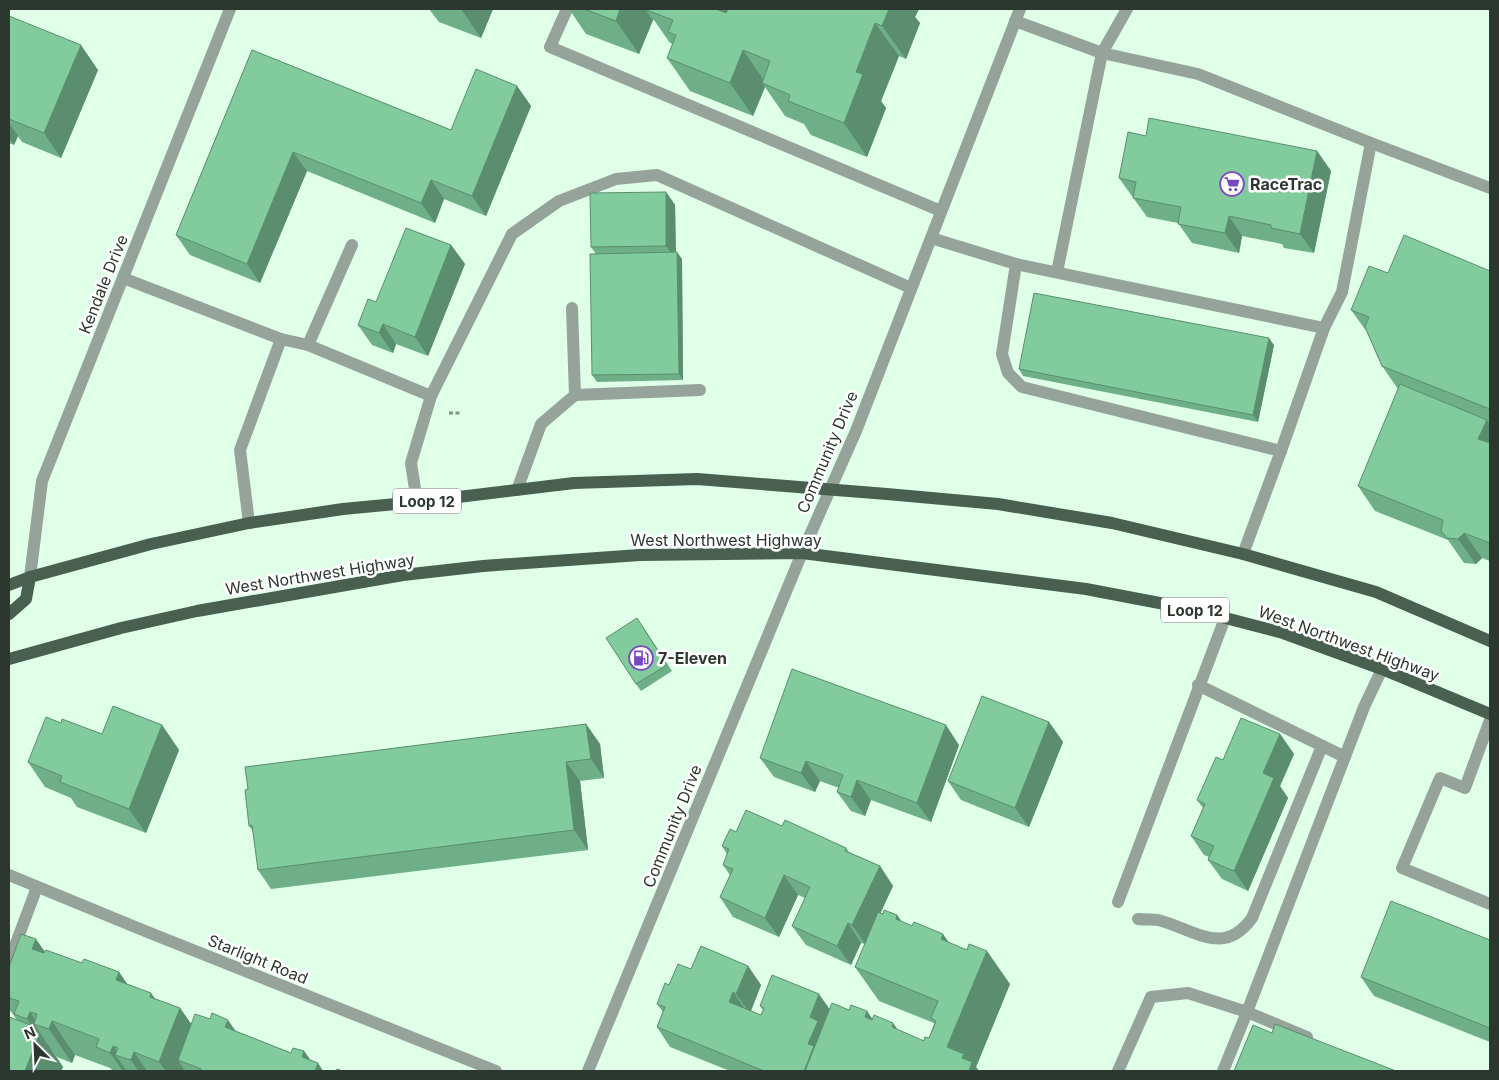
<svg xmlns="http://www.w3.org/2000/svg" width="1499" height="1080" font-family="Inter,sans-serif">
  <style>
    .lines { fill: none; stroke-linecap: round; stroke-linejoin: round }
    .path { stroke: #7f9586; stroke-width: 3; stroke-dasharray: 4 2.5; stroke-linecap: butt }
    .service { stroke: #96a39a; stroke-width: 12 }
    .minor { stroke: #96a39a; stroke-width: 12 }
    .tertiary { stroke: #96a39a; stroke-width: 12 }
    .primary { stroke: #496051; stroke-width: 12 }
    .wall { fill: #6faf87 }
    .shaded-wall { fill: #5a8e6e }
    .building { fill: #81cb9d; stroke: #5a8e6e }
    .labels { text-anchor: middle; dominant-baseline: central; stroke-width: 5; stroke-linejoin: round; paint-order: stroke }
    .shield { fill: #fff; stroke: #6b736d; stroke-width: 1 }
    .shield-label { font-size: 15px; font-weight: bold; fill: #2b372f }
    .poi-label { font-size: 16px; font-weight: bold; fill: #2b372f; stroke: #fff; text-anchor: start }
    .street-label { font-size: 16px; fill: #2b372f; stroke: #fff }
  </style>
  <rect width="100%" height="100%" fill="#dfffe9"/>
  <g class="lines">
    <!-- path -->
    <polyline class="path" points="449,413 461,413"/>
    <!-- service -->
    <g class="service">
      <polyline points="567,9 550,47 941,211"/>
      <polyline points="1015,21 1102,53 1198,74 1371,143 1342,292 1324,328 1281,451 1022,387 1008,373 1002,354 1016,264"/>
      <polyline points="1371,143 1490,188"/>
      <polyline points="931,238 1016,264 1324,328"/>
      <polyline points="1057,272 1102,53 1127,9"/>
      <polyline points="123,278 281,339 308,345 431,396 512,234 559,201 616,179 657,175 911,288"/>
      <polyline points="572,308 575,395 700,390"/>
      <polyline points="308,345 352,245"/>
      <polyline points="517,490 541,424 575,395"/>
      <polyline points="417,502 411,463 431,396"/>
      <polyline points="249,523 240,450 281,339"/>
      <polyline points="1243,554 1281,451"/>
      <polyline points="1198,685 1345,757"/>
      <polyline points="1490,720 1465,788 1440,778 1402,868 1490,904"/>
      <polyline points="1118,902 1225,618"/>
      <path d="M1138 919C1145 920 1152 919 1158 920 1194 929 1223 958 1252 918L1322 746"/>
      <polyline points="9,962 37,887"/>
      <polyline points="1118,1071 1151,997 1188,993 1247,1012 1307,1037"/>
      <polyline points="1223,1071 1247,1012 1364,707 1382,669"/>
    </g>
    <!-- minor -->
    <g class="minor">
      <polyline points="30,577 42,481 230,9"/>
      <polyline points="9,875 145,931 496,1071"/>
    </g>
    <!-- tertiary -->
    <polyline class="tertiary" points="588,1071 802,553 856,431 1020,9"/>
    <!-- primary -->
    <g class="primary">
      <polyline points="9,585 30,577 151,544 249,523 343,509 417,502 574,483 697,479 887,494 998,504 1112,523 1243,554 1376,592 1490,641"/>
      <polyline points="9,614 26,599 30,577"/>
      <polyline points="9,659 121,628 197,611 403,575 483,566 640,555 802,553 1086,589 1191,609 1283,633 1382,669 1490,714"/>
    </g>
  </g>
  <!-- wall -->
  <g class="wall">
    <polygon points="429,9 493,9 481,38 439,22"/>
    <polygon points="569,9 919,9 915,17 920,23 906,59 899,56 881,101 886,108 867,157 811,135 804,124 785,116 765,87 753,116 690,91 667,58 673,44 670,43 654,20 653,20 639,54 586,34"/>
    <polygon points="9,16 98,70 61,158 22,142 18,136 14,145 9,143"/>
    <polygon points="252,50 451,130 517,86 531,106 486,216 444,199 435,223 307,171 260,283 190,255 176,235"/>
    <polygon points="1146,136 1317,151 1331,171 1314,253 1284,248 1282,244 1242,236 1239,253 1192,243 1178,223 1147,217 1119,178"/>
    <polygon points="666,192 675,205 676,252 682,259 683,380 597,382 592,375 596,254 591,247"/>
    <polygon points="451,245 465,264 428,356 396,344 393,353 372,345 358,325"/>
    <polygon points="1490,271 1490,561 1482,558 1476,564 1464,563 1448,540 1375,511 1358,486 1398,389 1382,366 1367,332 1351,310 1388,273"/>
    <polygon points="1274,345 1258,422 1023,376 1019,369"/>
    <polygon points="642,625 672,671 641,691 636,684"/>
    <polygon points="1049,722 1063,742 1029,827 961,800 948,781"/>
    <polygon points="61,723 102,734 162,725 179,750 146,833 77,807 71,798 45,787 28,762"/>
    <polygon points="586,724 600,744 604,778 580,781 588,850 271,889 258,870 253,831 249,826"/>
    <polygon points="1280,734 1294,754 1280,786 1288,798 1248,891 1222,879 1208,860 1209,857 1204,855 1191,836 1203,808 1197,800 1223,760"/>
    <polygon points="959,745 931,822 871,800 865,816 851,811 837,792 839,788 820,781 815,792 774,777 760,758"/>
    <polygon points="782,826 846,848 849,852 880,866 893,886 880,913 897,915 902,922 949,942 1010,984 976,1067 979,1071 730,1071 670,1047 657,1027 663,1012 657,1004 669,985 691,969 748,966 761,985 751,1011 761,1015 763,1010 760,1006 867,1011 872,1019 924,1041 929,1038 934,1024 934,1023 879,1001 855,967 865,944 861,943 851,965 806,945 792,926 805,898 798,895 779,937 733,917 720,897 730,875 723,865 727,854 722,846 736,832"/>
    <polygon points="1490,940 1490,1042 1374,996 1361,977"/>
    <polygon points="45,952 82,963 119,972 127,984 155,999 180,1008 191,1024 236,1031 291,1053 304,1051 311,1061 323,1071 113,1071 110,1068 75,1055 72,1063 57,1057 52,1050 63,1067 61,1071 9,1071 17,1020 9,1009 9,967"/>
  </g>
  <!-- shaded-wall -->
  <g class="shaded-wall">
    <polygon points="461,9 493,9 481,38"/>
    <polygon points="620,9 645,9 653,20 639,54 616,21"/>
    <polygon points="711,9 738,9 735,15"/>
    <polygon points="889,9 919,9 915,17 920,23 906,59 882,26"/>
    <polygon points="875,23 899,56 881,101 886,108 867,157 844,123 856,72"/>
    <polygon points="81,45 98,70 61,158 44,133"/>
    <polygon points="743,50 766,83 762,83 765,87 753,116 730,83"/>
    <polygon points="517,86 531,106 486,216 472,196"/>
    <polygon points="9,123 18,136 14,145 9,138"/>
    <polygon points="1317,151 1331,171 1314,253 1300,234"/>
    <polygon points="293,152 307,171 260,283 247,264"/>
    <polygon points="431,180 444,199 435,223 421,203"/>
    <polygon points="666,192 675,205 676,260 666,246"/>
    <polygon points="1229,216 1242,236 1239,253 1225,233"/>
    <polygon points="451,245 465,264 428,356 415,337"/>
    <polygon points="677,252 682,259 683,380 679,374"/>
    <polygon points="383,324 396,344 393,353 379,333"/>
    <polygon points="1269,338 1274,345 1258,422 1253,415"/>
    <polygon points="1487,420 1490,426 1490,455 1478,439"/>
    <polygon points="1464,533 1482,558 1476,564 1458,539"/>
    <polygon points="1049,722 1063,742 1029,827 1015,808"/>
    <polygon points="586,724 600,744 604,778 591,759"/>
    <polygon points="162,725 179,750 146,833 129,809"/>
    <polygon points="946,725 959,745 931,822 917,803"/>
    <polygon points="1280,734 1294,754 1280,786 1288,798 1248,891 1234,871 1263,773"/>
    <polygon points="806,761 820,781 815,792 801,773"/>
    <polygon points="566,762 580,781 588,850 574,830"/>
    <polygon points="857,780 871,800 865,816 851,797"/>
    <polygon points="880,866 893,886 866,945 852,925"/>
    <polygon points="784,875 798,895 779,937 765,918"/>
    <polygon points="897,915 921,949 896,919"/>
    <polygon points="848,923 861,943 851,965 837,946"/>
    <polygon points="943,934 966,967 941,939"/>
    <polygon points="36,939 59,972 32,949"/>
    <polygon points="987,951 1010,984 976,1067 979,1071 964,1071 947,1047"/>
    <polygon points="748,966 761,985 750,1013 736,994"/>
    <polygon points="119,972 142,1006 116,980"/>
    <polygon points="733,992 747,1012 729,1002"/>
    <polygon points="151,993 173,1024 180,1008 203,1041 178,1060 185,1071 166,1071 159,1062 150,997"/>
    <polygon points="819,994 833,1014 826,1071 804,1071 808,1044 810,1017"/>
    <polygon points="867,1011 890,1045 865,1017"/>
    <polygon points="30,1012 40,1026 34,1024 63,1067 61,1071 25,1071 31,1030 32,1026 27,1019"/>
    <polygon points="228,1020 251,1053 225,1027"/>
    <polygon points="52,1021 75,1055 72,1063 49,1029"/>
    <polygon points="893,1023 917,1056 892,1027"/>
    <polygon points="113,1046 121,1057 115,1055 127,1071 123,1071 110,1053"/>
    <polygon points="304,1051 316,1068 318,1063 323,1071 312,1071 302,1057"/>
    <polygon points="134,1052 147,1071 138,1071 131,1060"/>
  </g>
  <!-- building -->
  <g class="building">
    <polygon points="584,9 620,9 616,21"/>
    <polygon points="647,9 716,9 726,13 728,9 889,9 882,26 875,23 856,72 863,74 844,123 788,101 790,95 762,83 770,61 743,50 730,83 667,58 676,35 668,32 673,20 646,10"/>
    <polygon points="9,16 81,45 44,133 9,119"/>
    <polygon points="252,50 451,130 476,69 517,86 472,196 431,180 421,203 293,152 247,264 176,235"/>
    <polygon points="1149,118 1317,151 1300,234 1271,228 1271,225 1229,216 1225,233 1178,224 1181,207 1133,198 1136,182 1119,178 1128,132 1146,136"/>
    <polygon points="666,192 666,246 591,247 590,193"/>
    <polygon points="406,228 451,245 415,337 383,324 379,333 358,325 368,299 376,302"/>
    <polygon points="1404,235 1490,271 1490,409 1382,366 1365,327 1369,317 1351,310 1369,266 1388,273"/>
    <polygon points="677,252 679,374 592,375 590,254"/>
    <polygon points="1034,293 1269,338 1253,415 1019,369"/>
    <polygon points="1400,384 1487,420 1478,439 1490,443 1490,543 1464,533 1458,539 1447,538 1441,531 1443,520 1358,486"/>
    <polygon points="637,618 667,665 636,684 606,638"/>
    <polygon points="792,669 946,725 917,803 857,780 851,797 837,792 843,775 806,761 801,773 760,758"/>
    <polygon points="982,696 1049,722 1015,808 948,781"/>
    <polygon points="113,706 162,725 129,809 60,782 62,776 28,762 46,717 61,723 62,719 102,734"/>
    <polygon points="1241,718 1280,734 1263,773 1274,778 1234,871 1208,860 1214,846 1191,836 1205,804 1197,800 1216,757 1223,760"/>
    <polygon points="586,724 591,759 566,762 574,830 258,870 252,825 249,826 245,790 248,789 245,767"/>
    <polygon points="746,810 782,826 785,820 846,848 845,851 880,866 852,925 848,923 837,946 792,926 810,887 784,875 765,918 720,897 733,869 723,865 729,849 722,846 730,829 736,832"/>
    <polygon points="1391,901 1490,940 1490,1028 1361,977"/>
    <polygon points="884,910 897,915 896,919 912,926 914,922 943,934 941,939 967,950 969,944 987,951 947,1047 964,1054 962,1058 972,1062 969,1071 805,1071 832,1003 849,1010 851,1005 867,1011 865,1017 872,1020 874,1015 893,1023 892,1027 924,1041 925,1037 929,1038 936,1021 931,1018 938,1001 855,967 878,912 883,914"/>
    <polygon points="21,934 36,939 32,949 44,953 46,950 82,963 84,959 119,972 116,980 151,993 150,997 180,1008 159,1062 134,1052 131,1060 115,1055 118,1048 113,1046 110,1053 96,1047 99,1039 52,1021 49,1029 34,1024 37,1014 30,1012 27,1019 14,1014 19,1001 9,998 9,967"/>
    <polygon points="701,946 748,966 736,994 733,992 729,1002 761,1015 764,1008 760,1006 772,975 819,994 810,1017 818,1021 808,1044 814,1046 804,1071 764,1071 657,1027 665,1007 657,1004 665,983 669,985 678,964 691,969"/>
    <polygon points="212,1013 228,1020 225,1027 291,1053 293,1048 304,1051 302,1057 318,1063 315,1071 201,1071 201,1069 178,1060 195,1014 210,1019"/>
    <polygon points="9,1017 33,1026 31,1030 40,1033 25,1071 9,1071"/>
    <polygon points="1275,1024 1396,1071 1234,1071 1253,1025 1272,1033"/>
    <polygon points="337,1069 343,1071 336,1071"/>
  </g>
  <!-- icons -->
  <defs>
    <g id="supermarket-ring" transform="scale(1.25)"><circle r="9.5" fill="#fff" stroke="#7748c0" stroke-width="1.5"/><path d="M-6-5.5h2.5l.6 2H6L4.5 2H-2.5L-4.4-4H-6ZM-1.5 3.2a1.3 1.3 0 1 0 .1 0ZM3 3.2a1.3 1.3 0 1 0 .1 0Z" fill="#7748c0"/></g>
    <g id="fuel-ring" transform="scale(1.25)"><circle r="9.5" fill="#fff" stroke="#7748c0" stroke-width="1.5"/><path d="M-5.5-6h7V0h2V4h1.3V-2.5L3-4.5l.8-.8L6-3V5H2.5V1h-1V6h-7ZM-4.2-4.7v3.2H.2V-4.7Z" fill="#7748c0"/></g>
  </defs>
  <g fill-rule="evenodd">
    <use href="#supermarket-ring" x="1232" y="184"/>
    <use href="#fuel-ring" x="641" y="658"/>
  </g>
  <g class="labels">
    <!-- shield labels -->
    <g class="shield">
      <rect x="393" y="488.5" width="68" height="25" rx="4"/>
      <rect x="1161" y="597.5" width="68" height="25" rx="4"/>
    </g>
    <g class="shield-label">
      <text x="427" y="501">Loop 12</text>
      <text x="1195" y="610">Loop 12</text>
    </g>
    <!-- poi labels -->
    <g class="poi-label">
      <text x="1250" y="184">RaceTrac</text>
      <text x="658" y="658">7-Eleven</text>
    </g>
    <!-- street labels -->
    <g class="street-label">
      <text transform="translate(103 284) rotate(-68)">Kendale Drive</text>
      <text transform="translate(827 452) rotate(-67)">Community Drive</text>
      <text x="726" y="540">West Northwest Highway</text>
      <text transform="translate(320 574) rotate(-9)">West Northwest Highway</text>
      <text transform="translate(1349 643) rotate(20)">West Northwest Highway</text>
      <text transform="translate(672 826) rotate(-68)">Community Drive</text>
      <text transform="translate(258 959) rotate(22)">Starlight Road</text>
    </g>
  </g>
  <!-- border -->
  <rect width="1499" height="1080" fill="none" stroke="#2b372f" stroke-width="20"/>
  <!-- north arrow -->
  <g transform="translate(35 1045) rotate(336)" stroke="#ffffff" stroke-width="4" paint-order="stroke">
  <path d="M0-4L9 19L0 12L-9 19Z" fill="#2b372f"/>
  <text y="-8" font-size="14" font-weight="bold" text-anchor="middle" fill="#2b372f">N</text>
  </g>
</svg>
